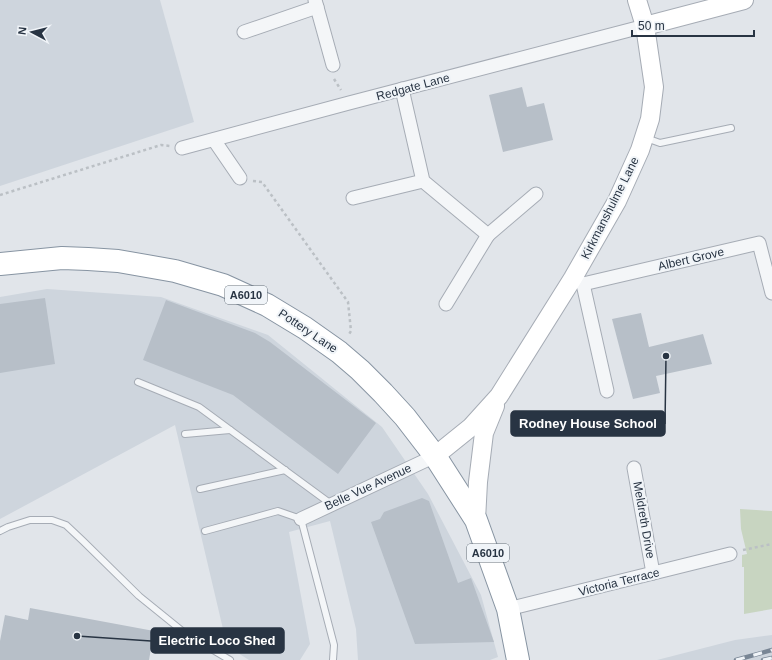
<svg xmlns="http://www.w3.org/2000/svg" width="772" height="660" font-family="Arial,sans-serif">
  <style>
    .built { fill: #ced5dd }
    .green { fill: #c8d5c1 }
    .building { fill: #b7bfc8 }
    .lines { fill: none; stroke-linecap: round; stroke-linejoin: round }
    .lane-casing { stroke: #a6acb5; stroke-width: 8 }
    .street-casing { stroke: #a6acb5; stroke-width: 15 }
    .secondary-casing { stroke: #a6acb5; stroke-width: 20 }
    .highway-casing { stroke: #8794a2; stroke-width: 24 }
    .path { stroke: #bbc0c5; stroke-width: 2.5; stroke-dasharray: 3 3; stroke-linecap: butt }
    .lane { stroke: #f4f6f8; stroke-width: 6 }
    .street { stroke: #f4f6f8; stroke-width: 13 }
    .secondary { stroke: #fff; stroke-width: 18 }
    .highway { stroke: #fff; stroke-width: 22 }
    .rail-casing { stroke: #798695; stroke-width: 4.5 }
    .rail { stroke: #f0f4f8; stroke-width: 3; stroke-dasharray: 9; stroke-linecap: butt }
    .labels { text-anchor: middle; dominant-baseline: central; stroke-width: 4; stroke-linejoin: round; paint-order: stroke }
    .shield { fill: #f0f4f8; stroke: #646e79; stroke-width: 1 }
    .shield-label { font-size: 11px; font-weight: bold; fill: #283443 }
    .street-label { font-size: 12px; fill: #283443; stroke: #f0f4f8 }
    .leader { fill: none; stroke: #283443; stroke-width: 1.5 }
    .callout-dot { fill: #283443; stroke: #f0f4f8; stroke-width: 1.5 }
    .callout { fill: #283443; stroke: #283443; stroke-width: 1.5 }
    .callout-label { font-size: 13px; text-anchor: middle; font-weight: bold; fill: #fff }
  </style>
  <rect width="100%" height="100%" fill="#e1e5ea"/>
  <!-- built -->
  <g class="built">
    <polygon points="0,0 160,0 194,122 0,186"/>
    <polygon points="47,289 161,297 268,335 382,427 428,494 481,595 498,657 490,660 358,660 356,629 330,521 289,532 310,644 300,660 249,660 227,646 175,425 0,519 0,297"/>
    <polygon points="772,635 772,660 657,660 735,640"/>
  </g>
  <!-- green -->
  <polygon class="green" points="740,509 772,511 772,609 744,614 744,567 742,567 742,555 747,554 741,529"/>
  <!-- building -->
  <g class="building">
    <polygon points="522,87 527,107 544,103 553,140 503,152 489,95"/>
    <polygon points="45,298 55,364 0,373 0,304"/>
    <polygon points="166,300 255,333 270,342 376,423 338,474 233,395 143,360"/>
    <polygon points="641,313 649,347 703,334 712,364 656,376 660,393 633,399 612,319"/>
    <polygon points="422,498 429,501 458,583 471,578 494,642 415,644 371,522 380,519 384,512"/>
    <polygon points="30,608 154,631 149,660 0,660 0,641 5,615 28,620"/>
  </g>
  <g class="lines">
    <!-- lane casing -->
    <g class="lane-casing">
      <g id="lane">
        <polyline points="646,138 660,143 731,128"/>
        <polyline points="138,382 199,407 331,504"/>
        <polyline points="185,434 230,430"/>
        <polyline points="200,489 285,470"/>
        <polyline points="0,531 8,527 30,520 52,520 66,525 83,541 139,596 186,634 230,660"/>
        <polyline points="205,531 278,511 301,519 334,645 333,660"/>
      </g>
    </g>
    <!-- street casing -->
    <g class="street-casing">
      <g id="street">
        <polyline points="315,0 333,65"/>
        <polyline points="244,32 317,7"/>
        <polyline points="402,89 423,181 488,235 536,194"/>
        <polyline points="214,140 240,178"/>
        <polyline points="182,148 349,103 645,26"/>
        <polyline points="353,198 423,181"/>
        <polyline points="573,278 583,284 759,243 772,293"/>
        <polyline points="583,284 607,391"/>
        <polyline points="446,304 488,235"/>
        <polyline points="634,468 653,573"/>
        <polyline points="301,519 435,456"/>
        <polyline points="508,609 730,554"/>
      </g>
    </g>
    <!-- secondary casing -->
    <g class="secondary-casing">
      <g id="secondary">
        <polyline points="645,26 744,0"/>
        <polyline points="435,456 471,427 499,396 573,278 617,201 640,150 650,119 654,87 645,26 637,0"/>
        <polyline points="476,520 478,482 484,433 495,406"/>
      </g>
    </g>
    <!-- highway casing -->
    <g class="highway-casing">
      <polyline id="highway" points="0,264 62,258 88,259 118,261 175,271 223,285 267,305 305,328 339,352 360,370 383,393 405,417 435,456 476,520 508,609 518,660"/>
    </g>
    <!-- path -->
    <g class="path">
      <polyline points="334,79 341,90"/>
      <polyline points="253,181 262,182 348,302 351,331 348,336"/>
      <polyline points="0,195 161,145 170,146"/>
      <polyline points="743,550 772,544"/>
    </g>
    <!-- lane -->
    <use href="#lane" class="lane"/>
    <!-- street -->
    <use href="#street" class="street"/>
    <!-- secondary -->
    <use href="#secondary" class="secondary"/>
    <!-- highway -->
    <use href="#highway" class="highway"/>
    <!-- rail casing -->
    <g class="rail-casing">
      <g id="rail">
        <polyline points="736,660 772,650"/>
        <polyline points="763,660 772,658"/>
      </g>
    </g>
    <!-- rail -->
    <use href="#rail" class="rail"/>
  </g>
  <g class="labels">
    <!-- shield labels -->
    <g class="shield">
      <rect x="225" y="286" width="42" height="18" rx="3"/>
      <rect x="467" y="544" width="42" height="18" rx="3"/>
    </g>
    <g class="shield-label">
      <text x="246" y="295">A6010</text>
      <text x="488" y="553">A6010</text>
    </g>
    <!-- street labels -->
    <g class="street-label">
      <text transform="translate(413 87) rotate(-15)">Redgate Lane</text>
      <text transform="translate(610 208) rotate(-63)">Kirkmanshulme Lane</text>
      <text transform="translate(691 259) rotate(-13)">Albert Grove</text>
      <text transform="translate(308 331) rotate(34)">Pottery Lane</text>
      <text transform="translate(368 487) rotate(-25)">Belle Vue Avenue</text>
      <text transform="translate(644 520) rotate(80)">Meldreth Drive</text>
      <text transform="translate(619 582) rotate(-14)">Victoria Terrace</text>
    </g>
  </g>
  <!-- callouts -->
  <path class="leader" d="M666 356L665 424M77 636L151 641"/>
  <g class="callout-dot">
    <circle cx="666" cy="356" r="4"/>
    <circle cx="77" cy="636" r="4"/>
  </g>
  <g class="callout">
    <rect x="511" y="411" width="154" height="25" rx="4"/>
    <rect x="151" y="628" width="133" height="25" rx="4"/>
  </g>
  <g class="callout-label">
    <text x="588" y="428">Rodney House School</text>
    <text x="217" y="645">Electric Loco Shed</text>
  </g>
  <!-- north arrow -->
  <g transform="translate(32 32) rotate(277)" stroke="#f0f4f8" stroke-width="3" paint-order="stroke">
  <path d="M0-3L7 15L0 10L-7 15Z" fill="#283443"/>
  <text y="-6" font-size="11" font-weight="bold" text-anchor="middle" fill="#283443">N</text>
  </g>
  <!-- scale -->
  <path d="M632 30v6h122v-6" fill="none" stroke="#283443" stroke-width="2"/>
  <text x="638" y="30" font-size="12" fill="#283443" stroke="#f0f4f8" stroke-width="3" paint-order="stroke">50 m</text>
</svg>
